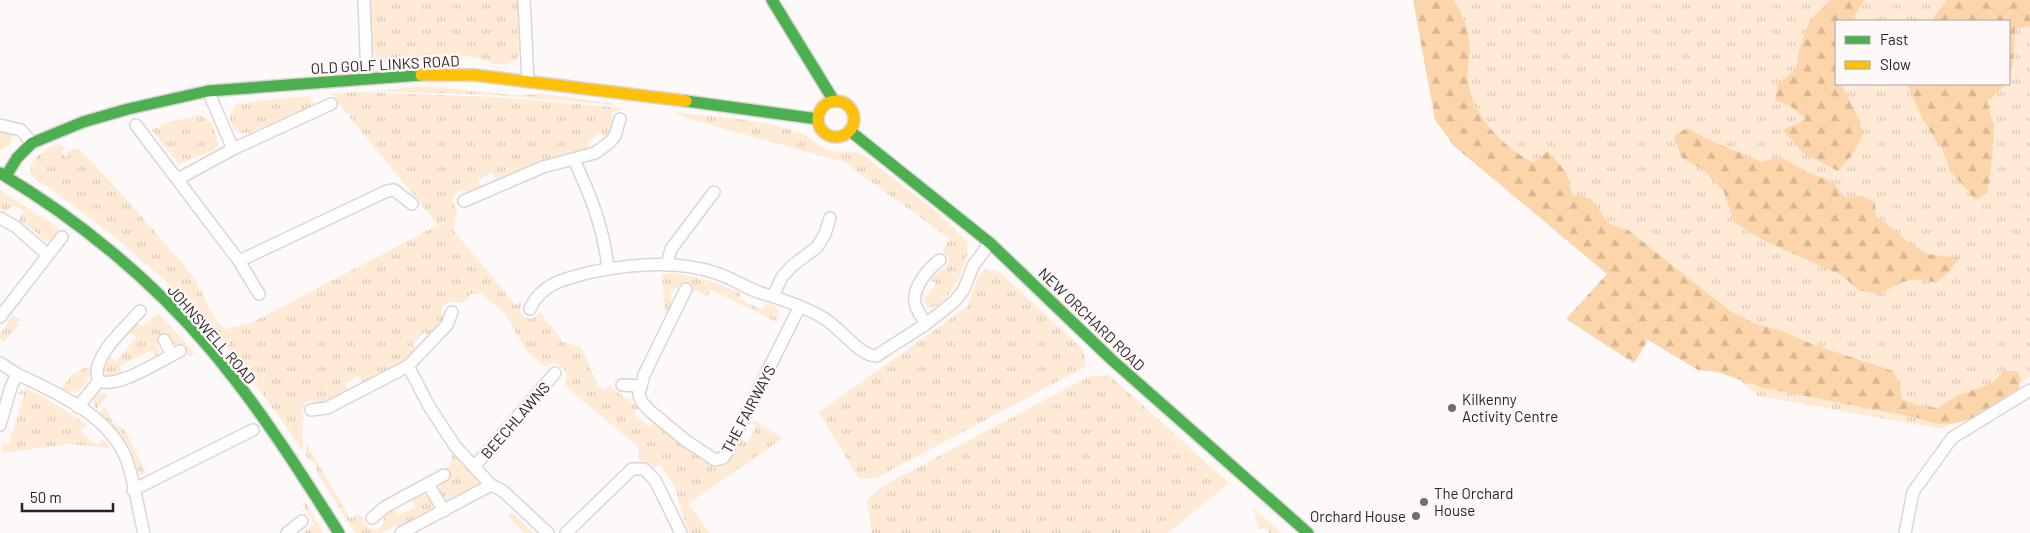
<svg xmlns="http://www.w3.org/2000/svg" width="2030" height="533" font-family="Barlow,sans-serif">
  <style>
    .grass { fill: url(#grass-tufts); fill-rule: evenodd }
    .forest { fill: url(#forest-firs) }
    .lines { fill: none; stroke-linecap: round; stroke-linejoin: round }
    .street-casing { stroke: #dcd5d5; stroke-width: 14 }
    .fast-casing { stroke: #dcd5d5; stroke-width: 14 }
    .slow-casing { stroke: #dcd5d5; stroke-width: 14 }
    .street { stroke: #fffefe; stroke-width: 11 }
    .fast { stroke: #4caf50; stroke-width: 11 }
    .slow { stroke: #ffc107; stroke-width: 11 }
    .poi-dot { fill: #746d6d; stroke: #fef8f8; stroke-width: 2 }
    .labels { text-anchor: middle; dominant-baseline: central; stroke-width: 5; stroke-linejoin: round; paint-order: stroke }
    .street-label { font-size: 15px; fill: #2b2121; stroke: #fef8f8 }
    .poi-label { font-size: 15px; fill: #2b2121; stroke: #fef8f8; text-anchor: start }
  </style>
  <defs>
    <pattern id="grass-tufts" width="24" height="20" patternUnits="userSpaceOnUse" patternTransform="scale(1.25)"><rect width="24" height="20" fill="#feead5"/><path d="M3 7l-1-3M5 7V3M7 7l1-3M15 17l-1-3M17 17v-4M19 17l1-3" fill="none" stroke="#dac8b7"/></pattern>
    <pattern id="forest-firs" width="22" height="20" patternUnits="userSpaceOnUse" patternTransform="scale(1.25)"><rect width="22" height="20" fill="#fcd6aa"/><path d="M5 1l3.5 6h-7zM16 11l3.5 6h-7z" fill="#d8b792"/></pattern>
  </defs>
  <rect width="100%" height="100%" fill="#fdf9f9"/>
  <!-- grass -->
  <g class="grass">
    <path d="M367 0H518L519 56C502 75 486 57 466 56 454 56 439 55 427 57 416 59 404 64 393 64 383 64 376 57 371 50Z"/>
    <path d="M1417 0H2030V377L1942 429 1758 396 1445 121ZM1836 21H2009V84H1836Z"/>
    <polygon points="428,86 513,95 542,94 612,103 612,105 497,95 370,91"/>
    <path d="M353 92 496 97 624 108 612 113V130L607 139 600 133 586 143 591 149 543 161 497 180 492 172 478 180 482 188 471 193 463 190 457 192 452 200 457 211 453 230 516 305 522 300 520 310 524 317 532 319 540 312 563 342 581 347 598 386 605 391 608 386 612 387 613 389 638 407 634 414 650 427 655 420 711 466 717 468 727 463 740 438 748 443 756 427 752 423 754 420 783 438 688 504 710 533H689L681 510 675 487 660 464 654 468 640 460 637 446 564 385C571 376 564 366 554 363L545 367 526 350 506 315 481 293 471 294 463 303C453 302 445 299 441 311L444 320 431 337 424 332 413 345 419 351 412 358 363 384 359 376 345 383 349 391 322 404 311 400 305 403 301 411 305 421H302L303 451C274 410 246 370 214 332 162 272 99 222 34 178L30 173C29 159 47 147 59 144L66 148 61 152 67 157V151L78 148C117 188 155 231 191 274 203 290 211 320 225 329L251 323 438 225 331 94Z"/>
    <path d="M310 96 314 105 262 130 260 128C250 133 244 136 234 130L229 117 236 105 263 100Z"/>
    <path d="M675 112C716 117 760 119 798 132 811 136 819 148 832 151 843 153 853 150 863 155L932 208 967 241C972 259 949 309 927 308L923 295 927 297 936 283 928 279C936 270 950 271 949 257L942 251 950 239 844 162 686 118Z"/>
    <polygon points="200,115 212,123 219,144 214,150 179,164 151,129 160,127 161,124"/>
    <polygon points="0,130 13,135 9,145 0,151"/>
    <polygon points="0,190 59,228 51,241 45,241 38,234 19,220 24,211 12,205 5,212 0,209"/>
    <polygon points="985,269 1000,272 1084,351 1085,367 876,478 859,479 819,412 967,307 978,277"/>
    <path d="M675 273 710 281 741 293 739 299 762 310 767 303 776 307 779 312 777 322 711 290 707 296C696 291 681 282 670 291L672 303 668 314 665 313 662 274Z"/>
    <path d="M158 313 195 353 189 356 182 345 171 343 166 337 156 342 160 352 156 356 152 350 120 366 123 373C116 377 109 380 101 375V366L109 356 116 362 136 337 129 331 138 324 143 326Z"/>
    <polygon points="13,315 19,320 16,323 19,324 4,342 0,339 0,334"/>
    <path d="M90 365C90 379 87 388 74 393L61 389 71 376Z"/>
    <polygon points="1109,375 1229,483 1168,533 872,533 867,500 881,487 1090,376"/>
    <polygon points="26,389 44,397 87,425 81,432 97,446 103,439 110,448 70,444 1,453 3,442 9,444 24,395 17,393"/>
    <polygon points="104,393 108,394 97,409 93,405 95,395"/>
    <path d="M104 406 114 424 125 430 146 474 139 475C133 447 120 432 100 413Z"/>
    <path d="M306 443 350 518 358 514 363 517C364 528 373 533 382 526L386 513 395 507 399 515 415 507 411 499C420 495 424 492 432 498V510L398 529 396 525 382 533H355L315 469 317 467 310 458 308 459 306 456Z"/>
    <path d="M452 451 474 472 478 485C473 493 456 500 447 500L442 497 439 489 442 483 450 478 445 469 452 462Z"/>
    <polygon points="305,501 323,533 303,533 314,524 303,505"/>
    <polygon points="1254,508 1281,533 1269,533 1268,528 1258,529"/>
    <polygon points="512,512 533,533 524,533 508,516"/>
  </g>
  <!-- forest -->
  <g class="forest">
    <path d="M1413 0H1453C1462 11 1469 32 1470 47 1470 58 1466 70 1468 81 1474 119 1502 145 1533 163L1548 151 1566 172 1572 195 1591 199 1608 223 1629 231 1730 311 1756 324 1782 331 1817 346 1893 371 1900 384 1902 399 1919 406 1938 408 1957 396 1992 383 2004 371H2017L2020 378 2019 389C1984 410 1961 436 1918 418L1764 388 1718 372 1698 370 1648 340 1634 363 1566 319 1607 274 1454 146 1435 120Z"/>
    <polygon points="1831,0 1865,0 1851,21 1836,21 1836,50 1833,56 1836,66 1836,84 1841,84 1859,119 1863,134 1853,154 1838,171 1802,152 1783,130 1806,119 1790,106 1775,100 1778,84 1796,69 1800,47 1810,20"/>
    <polygon points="1947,0 2030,0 2030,26 2015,29 2013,63 2009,76 2009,21 1931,21"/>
    <polygon points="1907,84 2006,84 1987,102 1994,126 1992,159 1987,193 1976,200 1950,171 1943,151 1923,120"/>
    <path d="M1687 128C1711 143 1735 149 1761 162L1780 157 1809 173 1833 182 1845 197 1862 196 1875 203 1876 216 1910 243 1927 254 1959 258 1949 272 1936 283C1911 275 1902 281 1880 294L1858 290 1843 276 1763 240 1734 222 1724 192 1705 171 1681 157 1674 136Z"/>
  </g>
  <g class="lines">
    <!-- street casing -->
    <g class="street-casing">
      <g id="street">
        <polyline points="364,0 367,78"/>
        <polyline points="524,0 528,81"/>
        <polyline points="208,91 233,149"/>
        <polyline points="0,125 21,130 32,143"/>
        <polyline points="136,125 239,261 259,294"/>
        <path d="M574 160C591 196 604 229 608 269"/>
        <polyline points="178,179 233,149 331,104"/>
        <polyline points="464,201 543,167 595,153 610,142 615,136 620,119"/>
        <polyline points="0,218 16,227 48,255"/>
        <polyline points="239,261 387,191 394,190 412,204"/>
        <polyline points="667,265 671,249 714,192"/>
        <polyline points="686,289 644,375 639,394 641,401 650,411 685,440 715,460 723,458 727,452 799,308"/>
        <polyline points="773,296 782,277 792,266 817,247 825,234 830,218"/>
        <path d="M530 309C541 283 567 278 592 272 631 264 678 260 716 273 732 278 746 288 761 293 781 299 811 309 828 321 841 330 861 356 876 356L926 324 955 301 964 289 973 266 990 243"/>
        <path d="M140 311C126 327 88 360 99 381 118 389 161 360 180 351"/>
        <polyline points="0,317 62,237"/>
        <path d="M926 324C922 317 916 310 915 303 912 287 929 268 940 260"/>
        <polyline points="164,340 172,355"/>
        <polyline points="0,363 17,374"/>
        <polyline points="408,366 429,406 455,446 491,485 503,491 548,533"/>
        <polyline points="622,385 639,386"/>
        <polyline points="78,407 99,381"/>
        <polyline points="311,410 327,408 408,366 447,325 452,312"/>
        <path d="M0 425 11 387 17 374C57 393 111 416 127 461 135 484 138 510 144 533"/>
        <polyline points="474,467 555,373"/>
        <polyline points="428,484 444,511"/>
        <polyline points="133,490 253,430"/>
        <polyline points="372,518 385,507 444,475"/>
        <polyline points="287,533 302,521"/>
        <polyline points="401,533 491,485"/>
        <polyline points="566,533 632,469 644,469 655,480 681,533"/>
        <polyline points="1905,533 1913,492 1952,438 2030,390"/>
      </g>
    </g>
    <!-- fast casing -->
    <g class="fast-casing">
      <g id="fast">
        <polyline points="772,0 834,101"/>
        <polyline points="686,101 818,119"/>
        <polyline points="850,131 990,243 1112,360 1308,533"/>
        <path d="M0 173C78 219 153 281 211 350 259 407 299 470 339 533"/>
        <polyline points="6,176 17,158 32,143 83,122 128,109 208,91 421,75"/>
      </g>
    </g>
    <!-- slow casing -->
    <g class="slow-casing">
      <g id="slow">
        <polyline points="421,75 474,75 686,101"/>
        <circle cx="836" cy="119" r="18"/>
      </g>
    </g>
    <!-- street -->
    <use href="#street" class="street"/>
    <!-- fast -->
    <use href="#fast" class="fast"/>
    <!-- slow -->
    <use href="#slow" class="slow"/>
  </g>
  <!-- markers -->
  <g class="poi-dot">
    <circle cx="1452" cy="408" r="5"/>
    <circle cx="1424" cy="502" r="5"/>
    <circle cx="1416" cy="516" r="5"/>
  </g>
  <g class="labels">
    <!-- street labels -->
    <g class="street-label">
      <text transform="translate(385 64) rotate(-3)">OLD GOLF LINKS ROAD</text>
      <text transform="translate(1092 319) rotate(44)">NEW ORCHARD ROAD</text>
      <text transform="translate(212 334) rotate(49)">JOHNSWELL ROAD</text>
      <text transform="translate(748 409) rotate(-62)">THE FAIRWAYS</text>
      <text transform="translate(515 420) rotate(-49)">BEECHLAWNS</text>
    </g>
    <!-- poi labels -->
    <g class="poi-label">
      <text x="1462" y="399">Kilkenny<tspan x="1462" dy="17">Activity Centre</tspan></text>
      <text x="1434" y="493">The Orchard<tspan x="1434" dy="17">House</tspan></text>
      <text x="1406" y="516" text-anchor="end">Orchard House</text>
    </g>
  </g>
  <!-- legend -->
  <rect x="1835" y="20" width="175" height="65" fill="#fef8f8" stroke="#aaa2a2"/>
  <rect x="1845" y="36" width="25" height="8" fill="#4caf50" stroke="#aaa2a2"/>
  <text x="1880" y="45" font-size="15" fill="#2b2121">Fast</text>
  <rect x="1845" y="61" width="25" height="8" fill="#ffc107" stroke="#aaa2a2"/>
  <text x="1880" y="70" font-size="15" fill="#2b2121">Slow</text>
  <!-- scale -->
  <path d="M22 503v8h91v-8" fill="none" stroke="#2b2121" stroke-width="2.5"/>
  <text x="30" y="503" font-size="15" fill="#2b2121" stroke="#fef8f8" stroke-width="4" paint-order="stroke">50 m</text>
</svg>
